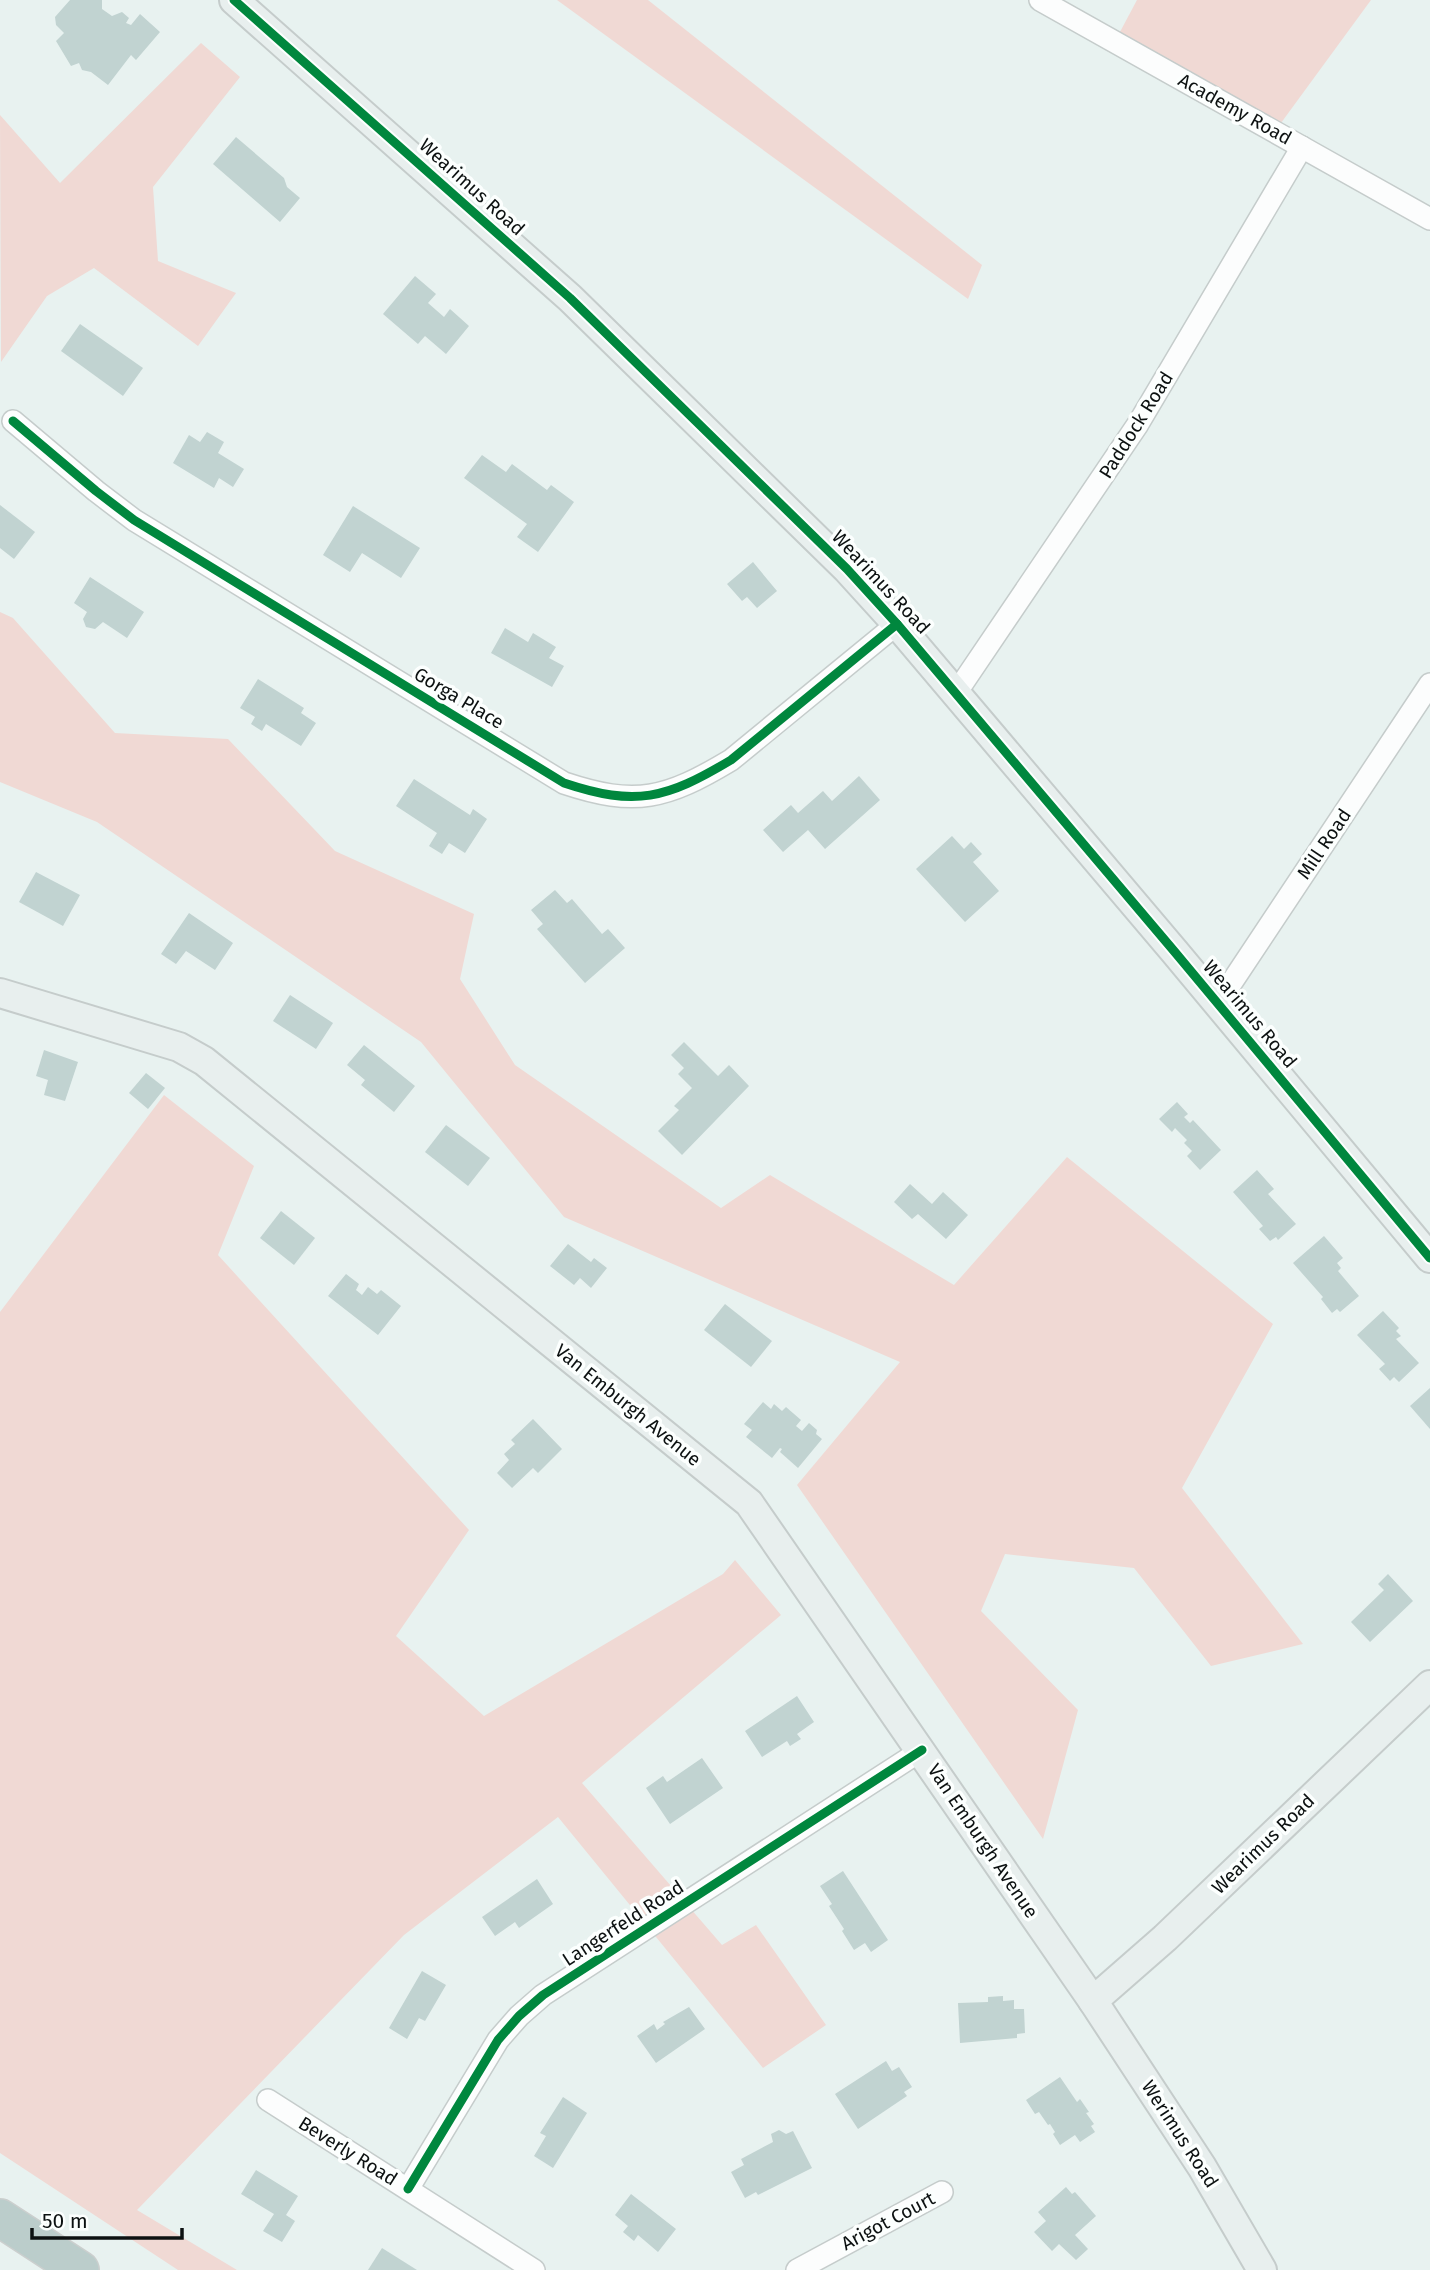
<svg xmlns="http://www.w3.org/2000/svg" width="1430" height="2270" font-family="'Fira Sans',sans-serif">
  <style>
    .green { fill: #f0d9d4 }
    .building { fill: #c1d3d1 }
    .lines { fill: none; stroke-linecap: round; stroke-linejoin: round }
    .street-casing { stroke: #c5cccb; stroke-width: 24 }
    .secondary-casing { stroke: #c5cccb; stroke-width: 32 }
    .highway-casing { stroke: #cbcfce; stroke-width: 40 }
    .street { stroke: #fcfdfd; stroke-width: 21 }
    .secondary { stroke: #e8efee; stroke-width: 28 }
    .highway { stroke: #bbcdcb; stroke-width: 37 }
    .cycleway-casing { stroke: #fcfffe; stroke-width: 13 }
    .cycleway { stroke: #00873e; stroke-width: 9 }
    .labels { text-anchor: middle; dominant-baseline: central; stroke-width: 7; stroke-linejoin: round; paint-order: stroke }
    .street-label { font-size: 19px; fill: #0c1111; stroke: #fcfffe }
  </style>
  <rect width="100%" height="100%" fill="#e8f2f0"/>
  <!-- green -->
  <g class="green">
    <polygon points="557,0 648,0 982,265 968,299"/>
    <polygon points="1137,0 1371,0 1270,138 1113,45"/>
    <polygon points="201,43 240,77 153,187 158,261 236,293 198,346 94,268 47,296 1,362 0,115 60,183"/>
    <polygon points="0,612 13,618 115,733 228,739 335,851 474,914 460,979 515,1065 721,1208 770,1175 954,1285 1067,1157 1273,1324 1182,1488 1303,1644 1211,1666 1134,1568 1005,1554 981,1611 1078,1710 1043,1839 797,1485 900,1362 564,1217 421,1042 97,822 0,782"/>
    <polygon points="164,1095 254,1166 218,1255 469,1530 396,1636 484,1716 723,1574 735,1560 781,1615 582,1783 722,1945 756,1925 826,2025 763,2068 558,1817 404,1935 137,2210 237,2270 178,2270 0,2153 0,1312"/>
  </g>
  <!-- building -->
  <g class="building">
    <polygon points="70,0 102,0 102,9 112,16 122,12 129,18 126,23 131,25 140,14 160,32 136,60 131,55 108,85 91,72 82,70 79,63 71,66 56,41 64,33 56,25 55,17"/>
    <polygon points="236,137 284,178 287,187 300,198 280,222 213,164"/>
    <polygon points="415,276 436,294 428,303 444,317 450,309 469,326 446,354 425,336 418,344 383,314"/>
    <polygon points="80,324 143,368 123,396 61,351"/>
    <polygon points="207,432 224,442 218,453 244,469 233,487 219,478 214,488 173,463 189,435 200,442"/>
    <polygon points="482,455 506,472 512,464 547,490 551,485 574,502 538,552 517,537 527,524 464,478"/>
    <polygon points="0,505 35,532 14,559 0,548"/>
    <polygon points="353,506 420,548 401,578 362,553 350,572 323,555"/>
    <polygon points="753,562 777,591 757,608 747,597 742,601 727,584"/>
    <polygon points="90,577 144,612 127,638 103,622 95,629 86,627 83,619 87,612 74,603"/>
    <polygon points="505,628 528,642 533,633 556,647 549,658 564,666 552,687 491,653"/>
    <polygon points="258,679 304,708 301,713 316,723 301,746 266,724 262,731 251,724 255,717 240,708"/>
    <polygon points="859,776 880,800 825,849 808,830 783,852 763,830 791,805 798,813 823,791 832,801"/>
    <polygon points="414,779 470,815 473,809 487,819 465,853 449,843 442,854 429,846 437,833 396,806"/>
    <polygon points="952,836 964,849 971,842 982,854 973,862 999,891 965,922 916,869"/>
    <polygon points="36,872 80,895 63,926 19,902"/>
    <polygon points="555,890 567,903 572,899 602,934 608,929 625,948 585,983 537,929 543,924 531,910"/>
    <polygon points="189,913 233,943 215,970 186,951 176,964 161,954"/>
    <polygon points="290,995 333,1023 316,1049 273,1021"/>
    <polygon points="684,1042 718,1076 729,1065 749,1086 682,1155 658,1131 679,1110 674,1106 692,1088 678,1074 684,1068 671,1055"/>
    <polygon points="364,1045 415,1086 394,1112 361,1085 365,1080 347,1065"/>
    <polygon points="44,1050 78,1062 65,1101 44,1095 48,1080 36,1076"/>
    <polygon points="146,1073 165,1088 148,1109 129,1093"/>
    <polygon points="1177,1102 1188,1114 1184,1117 1190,1123 1193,1120 1221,1150 1200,1170 1187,1156 1192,1151 1184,1143 1187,1140 1175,1128 1172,1132 1159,1119"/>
    <polygon points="446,1125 490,1158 468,1186 425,1152"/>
    <polygon points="1257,1170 1274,1189 1268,1194 1296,1224 1278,1240 1276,1237 1270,1241 1259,1229 1263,1226 1233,1192"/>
    <polygon points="910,1184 932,1204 943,1192 968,1215 946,1239 918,1214 912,1219 894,1202"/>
    <polygon points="281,1211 315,1238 294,1265 260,1238"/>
    <polygon points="1324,1236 1343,1258 1337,1263 1341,1268 1338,1271 1359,1296 1340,1312 1337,1309 1332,1313 1321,1299 1323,1297 1293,1263"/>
    <polygon points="568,1244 591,1262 594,1258 607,1268 591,1288 580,1278 574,1285 550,1266"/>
    <polygon points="346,1274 359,1284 356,1290 362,1295 368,1287 377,1294 381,1290 401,1306 378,1335 328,1296"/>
    <polygon points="725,1304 772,1341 751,1367 704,1330"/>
    <polygon points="1383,1311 1399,1328 1396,1331 1401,1336 1396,1339 1419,1363 1399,1382 1394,1377 1390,1381 1379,1369 1385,1364 1357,1335"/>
    <polygon points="1430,1388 1430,1429 1410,1406"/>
    <polygon points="763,1402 771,1409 774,1404 782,1411 786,1407 801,1420 796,1426 802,1431 809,1423 817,1430 816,1434 822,1439 798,1468 780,1452 782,1449 780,1448 772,1458 746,1437 752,1430 744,1424"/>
    <polygon points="533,1419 562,1449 538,1473 533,1468 512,1488 497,1473 509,1460 504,1454 515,1444 511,1440"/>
    <polygon points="1388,1574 1413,1601 1370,1642 1351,1622 1384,1590 1378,1584"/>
    <polygon points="797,1696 814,1722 797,1734 801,1739 790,1746 787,1741 762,1757 745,1731"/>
    <polygon points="702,1758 723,1788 670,1824 646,1788 663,1776 667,1782"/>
    <polygon points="843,1871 888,1940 871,1952 865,1943 854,1950 842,1931 844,1929 829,1906 832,1904 820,1886"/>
    <polygon points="537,1879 553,1904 519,1928 515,1922 495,1936 482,1917"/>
    <polygon points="422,1971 446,1985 425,2021 419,2018 407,2039 389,2028"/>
    <polygon points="1003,1996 1003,2001 1014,2000 1014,2009 1024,2009 1025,2033 1017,2034 1017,2038 960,2043 958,2003 988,2002 988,1997"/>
    <polygon points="689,2007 705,2029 656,2063 637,2036 654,2024 657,2030 665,2024 663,2022"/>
    <polygon points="886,2061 892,2071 899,2067 912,2087 904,2092 907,2096 858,2129 835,2094"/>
    <polygon points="1060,2077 1077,2102 1080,2099 1089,2112 1086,2113 1094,2124 1091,2126 1095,2132 1080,2142 1075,2135 1060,2145 1053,2134 1055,2132 1050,2124 1048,2125 1039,2112 1035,2114 1026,2100"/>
    <polygon points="563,2097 587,2113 553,2168 534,2156 546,2136 540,2133"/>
    <polygon points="779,2130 786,2134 793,2131 812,2168 758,2195 756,2192 745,2198 731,2172 744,2165 741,2159 773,2142 771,2134"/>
    <polygon points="256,2170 298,2196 286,2215 295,2221 282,2242 263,2231 274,2214 241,2194"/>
    <polygon points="1066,2187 1072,2194 1075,2192 1096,2216 1075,2235 1088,2249 1076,2260 1059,2244 1052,2251 1034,2232 1046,2221 1038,2212"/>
    <polygon points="631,2194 676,2229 658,2252 638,2235 634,2241 623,2232 628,2226 615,2215"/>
    <polygon points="382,2248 417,2270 368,2270"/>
  </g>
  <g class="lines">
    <!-- street casing -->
    <g class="street-casing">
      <g id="street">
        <polyline points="1040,0 1430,219"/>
        <path d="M13 421 96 491 134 520 564 783C636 807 666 799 731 760L897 624"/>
        <polyline points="956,693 1138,424 1302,147"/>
        <polyline points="1218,1003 1430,684"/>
        <polyline points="268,2100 534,2270"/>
        <polyline points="408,2189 498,2040 519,2016 543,1995 922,1750"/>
        <polyline points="797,2270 942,2192"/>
      </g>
    </g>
    <!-- secondary casing -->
    <g class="secondary-casing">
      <g id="secondary">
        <polyline points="234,0 570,298 847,569 897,624 1174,951 1430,1258"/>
        <polyline points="0,993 179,1047 204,1061 749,1503 1093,2001 1202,2167 1262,2270"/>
        <polyline points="1093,2001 1165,1938 1430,1685"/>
      </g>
    </g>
    <!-- highway casing -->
    <g class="highway-casing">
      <polyline id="highway" points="0,2218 80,2270"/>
    </g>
    <!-- street -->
    <use href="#street" class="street"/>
    <!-- secondary -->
    <use href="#secondary" class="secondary"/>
    <!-- highway -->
    <use href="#highway" class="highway"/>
    <!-- cycleway casing -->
    <g class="cycleway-casing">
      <g id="cycleway">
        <polyline points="234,0 570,298 847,569 897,624 1174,951 1430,1258"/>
        <path d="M13 421 96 491 134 520 564 783C636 807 666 799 731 760L897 624"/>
        <polyline points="408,2189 498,2040 519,2016 543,1995 922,1750"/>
      </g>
    </g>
    <!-- cycleway -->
    <use href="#cycleway" class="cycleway"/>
  </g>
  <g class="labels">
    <!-- street labels -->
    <g class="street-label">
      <text transform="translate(1235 109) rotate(29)">Academy Road</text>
      <text transform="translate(472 187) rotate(42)">Wearimus Road</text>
      <text transform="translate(1136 425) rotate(-58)">Paddock Road</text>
      <text transform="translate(881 582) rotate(47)">Wearimus Road</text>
      <text transform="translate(459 698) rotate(31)">Gorga Place</text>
      <text transform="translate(1324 844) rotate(-56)">Mill Road</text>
      <text transform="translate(1250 1014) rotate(50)">Wearimus Road</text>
      <text transform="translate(628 1405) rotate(39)">Van Emburgh Avenue</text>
      <text transform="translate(983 1841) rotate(56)">Van Emburgh Avenue</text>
      <text transform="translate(1263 1844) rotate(-44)">Wearimus Road</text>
      <text transform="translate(623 1923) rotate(-33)">Langerfeld Road</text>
      <text transform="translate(1180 2134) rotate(57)">Werimus Road</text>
      <text transform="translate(348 2151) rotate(32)">Beverly Road</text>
      <text transform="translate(888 2221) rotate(-28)">Arigot Court</text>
    </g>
  </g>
  <!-- scale -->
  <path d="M32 2228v10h150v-10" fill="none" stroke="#0c1111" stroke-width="3.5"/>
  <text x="42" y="2228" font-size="21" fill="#0c1111" stroke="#fcfffe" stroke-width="5" paint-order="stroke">50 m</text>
</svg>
